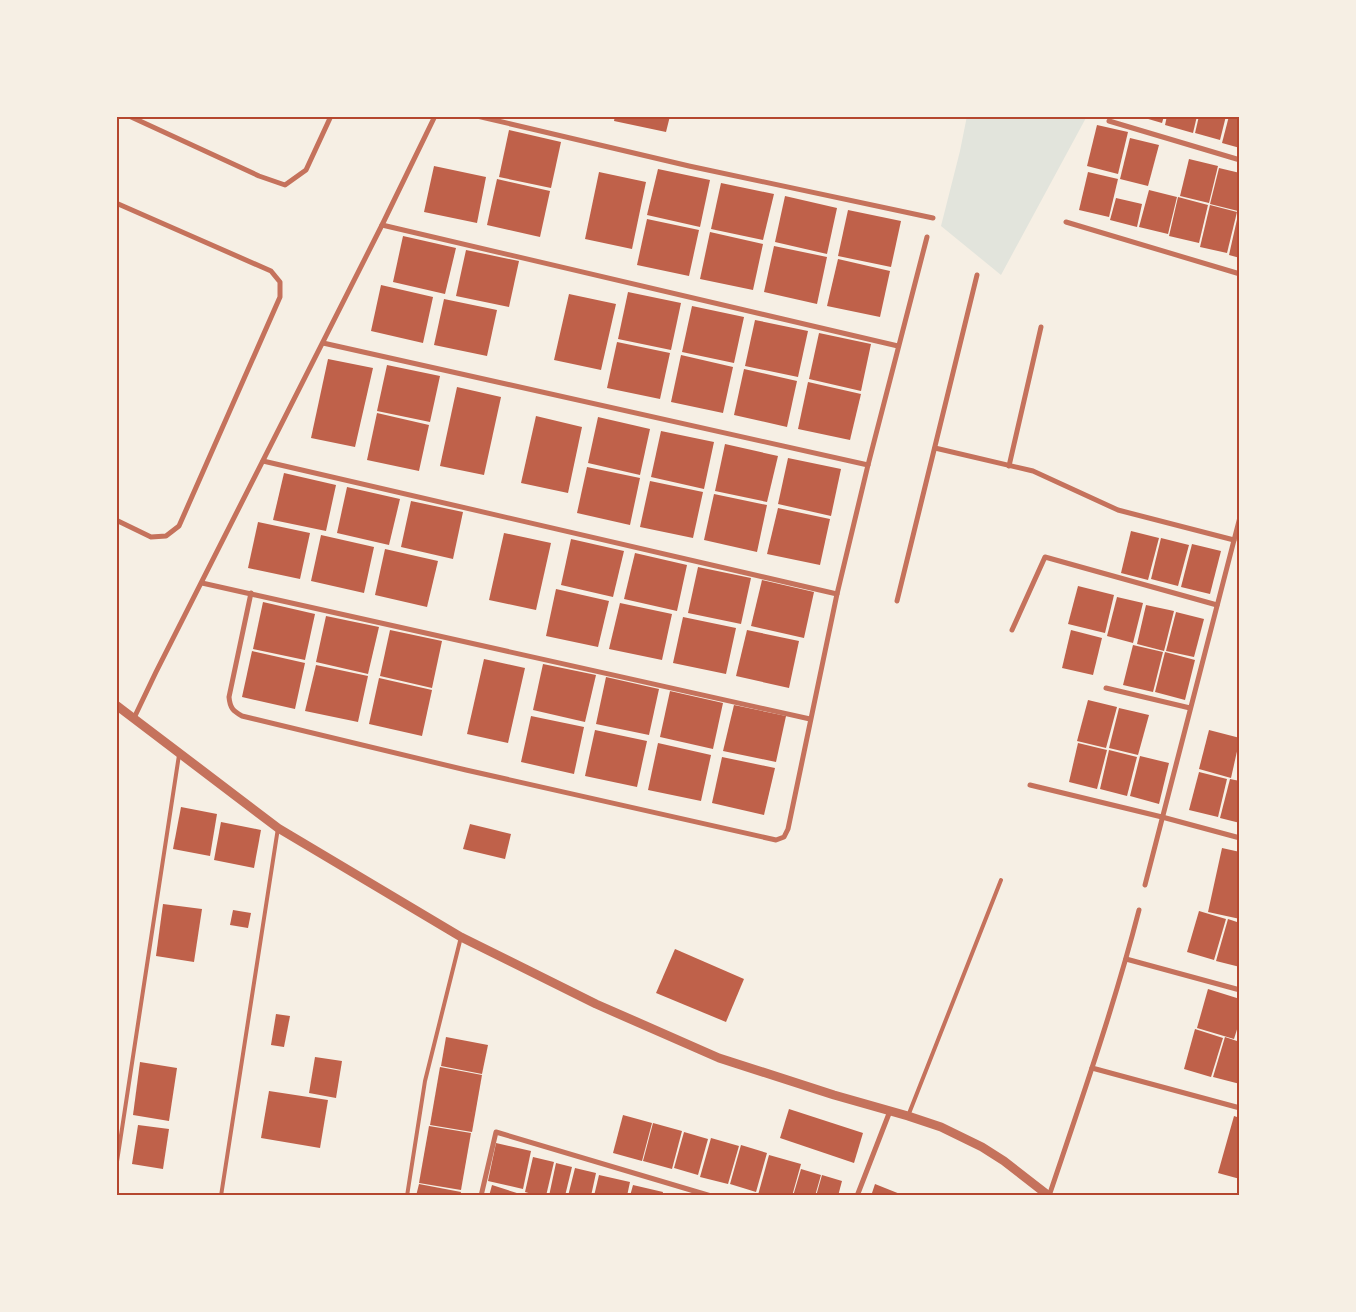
<svg xmlns="http://www.w3.org/2000/svg" width="1356" height="1312" font-family="'Sofia Sans Condensed',sans-serif">
  <style>
    .green { fill: #e2e4dc }
    .building { fill: #bf614a }
    .lines { fill: none; stroke-linecap: round; stroke-linejoin: round }
    .service { stroke: #c5725c; stroke-width: 4 }
    .minor { stroke: #c5725c; stroke-width: 5 }
    .tertiary { stroke: #c5725c; stroke-width: 9 }
    .neatline { fill: none; stroke: #b5482f; stroke-width: 2 }
  </style>
  <rect width="100%" height="100%" fill="#f6efe4"/>
  <!-- green -->
  <polygon class="green" points="967,116 1087,116 1001,275 941,226 960,151"/>
  <!-- building -->
  <g class="building">
    <polygon points="615,116 670,116 666,132 614,121"/>
    <polygon points="1138,116 1164,116 1162,123"/>
    <polygon points="1167,116 1197,116 1193,133 1165,125"/>
    <polygon points="1199,116 1226,116 1220,140 1195,133"/>
    <polygon points="1229,116 1240,116 1240,148 1222,143"/>
    <polygon points="1097,125 1128,132 1118,174 1087,166"/>
    <polygon points="509,130 561,142 551,188 499,177"/>
    <polygon points="1130,138 1159,145 1148,186 1120,179"/>
    <polygon points="1189,159 1218,166 1209,203 1180,196"/>
    <polygon points="434,166 486,177 477,223 424,212"/>
    <polygon points="1219,168 1240,173 1240,204 1238,211 1210,204"/>
    <polygon points="658,169 710,180 700,227 647,215"/>
    <polygon points="599,172 646,182 632,249 585,239"/>
    <polygon points="1088,172 1118,179 1109,217 1079,210"/>
    <polygon points="497,179 550,191 540,237 487,225"/>
    <polygon points="721,183 774,194 763,240 711,229"/>
    <polygon points="1149,190 1177,197 1168,234 1139,227"/>
    <polygon points="785,196 837,208 827,254 775,242"/>
    <polygon points="1178,197 1208,205 1199,243 1169,236"/>
    <polygon points="1116,198 1142,204 1137,227 1110,220"/>
    <polygon points="1210,205 1237,212 1227,253 1200,247"/>
    <polygon points="848,210 901,221 891,267 838,256"/>
    <polygon points="1238,215 1240,216 1240,258 1229,255"/>
    <polygon points="647,219 699,230 689,276 637,265"/>
    <polygon points="710,232 763,244 753,290 700,279"/>
    <polygon points="403,236 456,248 445,294 393,282"/>
    <polygon points="774,246 827,257 817,304 764,292"/>
    <polygon points="466,250 519,261 509,307 456,296"/>
    <polygon points="838,259 890,271 880,317 827,306"/>
    <polygon points="381,285 433,297 423,343 371,331"/>
    <polygon points="628,292 681,303 671,350 618,339"/>
    <polygon points="569,294 616,304 601,370 554,360"/>
    <polygon points="444,299 497,310 487,356 434,345"/>
    <polygon points="692,306 744,317 734,363 682,352"/>
    <polygon points="755,320 808,331 798,377 745,366"/>
    <polygon points="819,333 871,344 861,391 809,379"/>
    <polygon points="617,342 670,353 660,399 607,388"/>
    <polygon points="681,355 733,367 723,413 671,402"/>
    <polygon points="328,359 373,368 355,447 311,438"/>
    <polygon points="387,365 440,376 430,422 377,411"/>
    <polygon points="744,369 797,381 787,427 734,415"/>
    <polygon points="808,382 861,394 850,440 798,429"/>
    <polygon points="457,387 501,397 484,475 440,466"/>
    <polygon points="377,413 429,425 419,471 367,460"/>
    <polygon points="536,416 582,427 568,493 521,483"/>
    <polygon points="598,417 650,429 640,475 588,463"/>
    <polygon points="661,431 714,442 704,489 651,477"/>
    <polygon points="725,444 778,456 767,502 715,491"/>
    <polygon points="788,458 841,469 831,516 778,504"/>
    <polygon points="587,467 640,478 630,525 577,513"/>
    <polygon points="284,473 336,485 326,531 273,520"/>
    <polygon points="650,481 703,492 693,538 640,527"/>
    <polygon points="347,487 400,499 389,545 337,533"/>
    <polygon points="714,494 767,505 757,552 704,540"/>
    <polygon points="411,501 463,512 453,559 401,547"/>
    <polygon points="778,508 830,519 820,565 767,554"/>
    <polygon points="258,522 310,533 300,579 248,568"/>
    <polygon points="1131,531 1159,538 1148,580 1121,573"/>
    <polygon points="504,533 551,543 536,610 489,600"/>
    <polygon points="321,535 374,547 364,593 311,581"/>
    <polygon points="1161,538 1189,545 1178,586 1151,579"/>
    <polygon points="571,539 624,551 613,597 561,585"/>
    <polygon points="1192,544 1221,551 1210,594 1181,587"/>
    <polygon points="385,549 438,561 427,607 375,595"/>
    <polygon points="635,553 687,565 677,611 624,599"/>
    <polygon points="698,567 751,578 741,624 688,613"/>
    <polygon points="762,580 814,592 804,638 751,626"/>
    <polygon points="1078,586 1114,595 1105,633 1068,624"/>
    <polygon points="556,589 609,601 598,647 546,636"/>
    <polygon points="1117,597 1143,603 1133,643 1107,636"/>
    <polygon points="263,602 315,614 305,660 253,649"/>
    <polygon points="620,603 672,614 662,660 609,649"/>
    <polygon points="1146,605 1174,611 1164,651 1137,644"/>
    <polygon points="1176,612 1204,619 1194,657 1166,651"/>
    <polygon points="326,616 379,627 368,674 316,662"/>
    <polygon points="683,617 736,628 726,674 673,663"/>
    <polygon points="390,630 442,641 432,688 380,676"/>
    <polygon points="747,630 799,641 789,688 736,676"/>
    <polygon points="1071,630 1102,638 1093,675 1062,668"/>
    <polygon points="1133,645 1163,652 1153,692 1123,685"/>
    <polygon points="252,651 305,663 295,709 242,697"/>
    <polygon points="1165,652 1195,660 1185,700 1155,692"/>
    <polygon points="484,659 525,668 508,743 467,734"/>
    <polygon points="543,664 596,675 585,722 533,710"/>
    <polygon points="316,665 368,676 358,722 305,711"/>
    <polygon points="606,677 659,689 649,735 596,724"/>
    <polygon points="379,678 432,690 422,736 369,724"/>
    <polygon points="670,691 723,703 713,749 660,737"/>
    <polygon points="1088,700 1117,707 1106,748 1077,741"/>
    <polygon points="734,705 786,716 776,762 723,751"/>
    <polygon points="1119,708 1149,715 1138,755 1109,748"/>
    <polygon points="531,716 584,727 574,774 521,762"/>
    <polygon points="595,730 647,741 637,787 585,776"/>
    <polygon points="1209,730 1240,738 1231,778 1199,769"/>
    <polygon points="658,743 711,755 701,801 648,790"/>
    <polygon points="1078,743 1107,750 1097,789 1069,782"/>
    <polygon points="1109,750 1137,757 1127,796 1100,789"/>
    <polygon points="1140,756 1169,763 1159,804 1130,796"/>
    <polygon points="722,757 775,768 764,815 712,803"/>
    <polygon points="1199,772 1227,779 1218,817 1189,810"/>
    <polygon points="1230,779 1240,781 1240,823 1220,818"/>
    <polygon points="181,807 217,814 210,856 173,849"/>
    <polygon points="221,822 261,830 254,868 214,860"/>
    <polygon points="470,824 511,834 505,859 463,849"/>
    <polygon points="1222,848 1240,852 1240,919 1208,912"/>
    <polygon points="163,904 202,909 194,962 156,956"/>
    <polygon points="233,910 251,913 248,928 230,925"/>
    <polygon points="1199,911 1226,919 1214,960 1187,952"/>
    <polygon points="1228,919 1240,923 1240,967 1216,961"/>
    <polygon points="675,949 744,979 726,1022 656,993"/>
    <polygon points="1208,989 1240,999 1240,1020 1234,1039 1197,1028"/>
    <polygon points="276,1014 290,1016 284,1047 271,1045"/>
    <polygon points="1195,1029 1223,1038 1211,1077 1184,1069"/>
    <polygon points="446,1037 488,1045 482,1074 441,1066"/>
    <polygon points="1225,1037 1240,1042 1240,1084 1213,1077"/>
    <polygon points="315,1057 342,1061 336,1098 309,1093"/>
    <polygon points="140,1062 177,1068 169,1121 133,1115"/>
    <polygon points="440,1067 482,1075 472,1132 430,1125"/>
    <polygon points="269,1091 328,1100 320,1148 261,1138"/>
    <polygon points="789,1109 863,1133 854,1163 780,1138"/>
    <polygon points="623,1115 652,1123 642,1161 613,1153"/>
    <polygon points="1234,1116 1240,1118 1240,1179 1218,1173"/>
    <polygon points="653,1123 682,1131 672,1169 643,1161"/>
    <polygon points="138,1125 169,1129 163,1169 132,1164"/>
    <polygon points="429,1126 471,1133 461,1190 419,1183"/>
    <polygon points="684,1132 708,1139 698,1175 674,1168"/>
    <polygon points="711,1138 739,1146 728,1184 700,1177"/>
    <polygon points="496,1143 531,1151 523,1189 488,1181"/>
    <polygon points="741,1145 767,1153 756,1192 730,1184"/>
    <polygon points="769,1155 801,1164 792,1196 763,1196 758,1195"/>
    <polygon points="533,1157 554,1162 546,1196 539,1196 525,1192"/>
    <polygon points="556,1163 572,1167 565,1196 549,1196"/>
    <polygon points="575,1168 596,1173 591,1196 568,1196"/>
    <polygon points="801,1169 821,1175 815,1196 793,1196"/>
    <polygon points="599,1175 630,1182 627,1196 594,1196"/>
    <polygon points="822,1175 842,1181 838,1196 816,1196"/>
    <polygon points="419,1184 461,1192 460,1196 416,1196"/>
    <polygon points="875,1184 905,1196 871,1196"/>
    <polygon points="492,1185 520,1194 519,1196 489,1196"/>
    <polygon points="633,1185 663,1192 662,1196 630,1196"/>
  </g>
  <g class="lines">
    <!-- service -->
    <g class="service">
      <polyline points="908,1116 1001,880"/>
      <polyline points="116,1168 179,755"/>
      <polyline points="221,1196 278,828"/>
      <polyline points="407,1196 425,1081 461,937"/>
    </g>
    <!-- minor -->
    <g class="minor">
      <polyline points="129,116 259,176 285,185 306,170 331,116"/>
      <polyline points="477,116 689,166 933,218"/>
      <polyline points="1109,121 1240,160"/>
      <polyline points="116,203 271,271 280,282 280,297 179,526 166,536 151,537 116,520"/>
      <polyline points="1066,222 1240,274"/>
      <polyline points="382,225 898,346"/>
      <polyline points="323,343 868,465"/>
      <polyline points="935,448 1033,471 1118,510 1234,540"/>
      <polyline points="263,461 837,594"/>
      <polyline points="1009,466 1041,327"/>
      <polyline points="202,583 810,719"/>
      <path d="M251 593 229 697C230 708 233 711 242 716L466 770 776 840 784 837 788 829 837 594 868 465 927 237"/>
      <polyline points="897,601 977,275"/>
      <polyline points="1012,630 1045,557 1217,605"/>
      <polyline points="1106,688 1190,708"/>
      <polyline points="134,718 156,672 382,225 435,116"/>
      <polyline points="1030,785 1162,817 1240,838"/>
      <polyline points="1145,885 1240,517"/>
      <polyline points="1126,959 1240,990"/>
      <polyline points="1092,1068 1240,1108"/>
      <polyline points="481,1196 496,1132 711,1196"/>
      <polyline points="857,1196 890,1111"/>
      <path d="M1049 1196C1081 1101 1114 1007 1139 910"/>
    </g>
    <!-- tertiary -->
    <polyline class="tertiary" points="116,705 278,828 461,937 596,1004 719,1058 834,1095 908,1116 941,1127 982,1147 1004,1161 1049,1196"/>
  </g>
  <!-- border -->
  <rect width="1356" height="1312" fill="none" stroke="#f6efe4" stroke-width="235"/>
  <rect x="118" y="118" width="1120" height="1076" class="neatline"/>
</svg>
